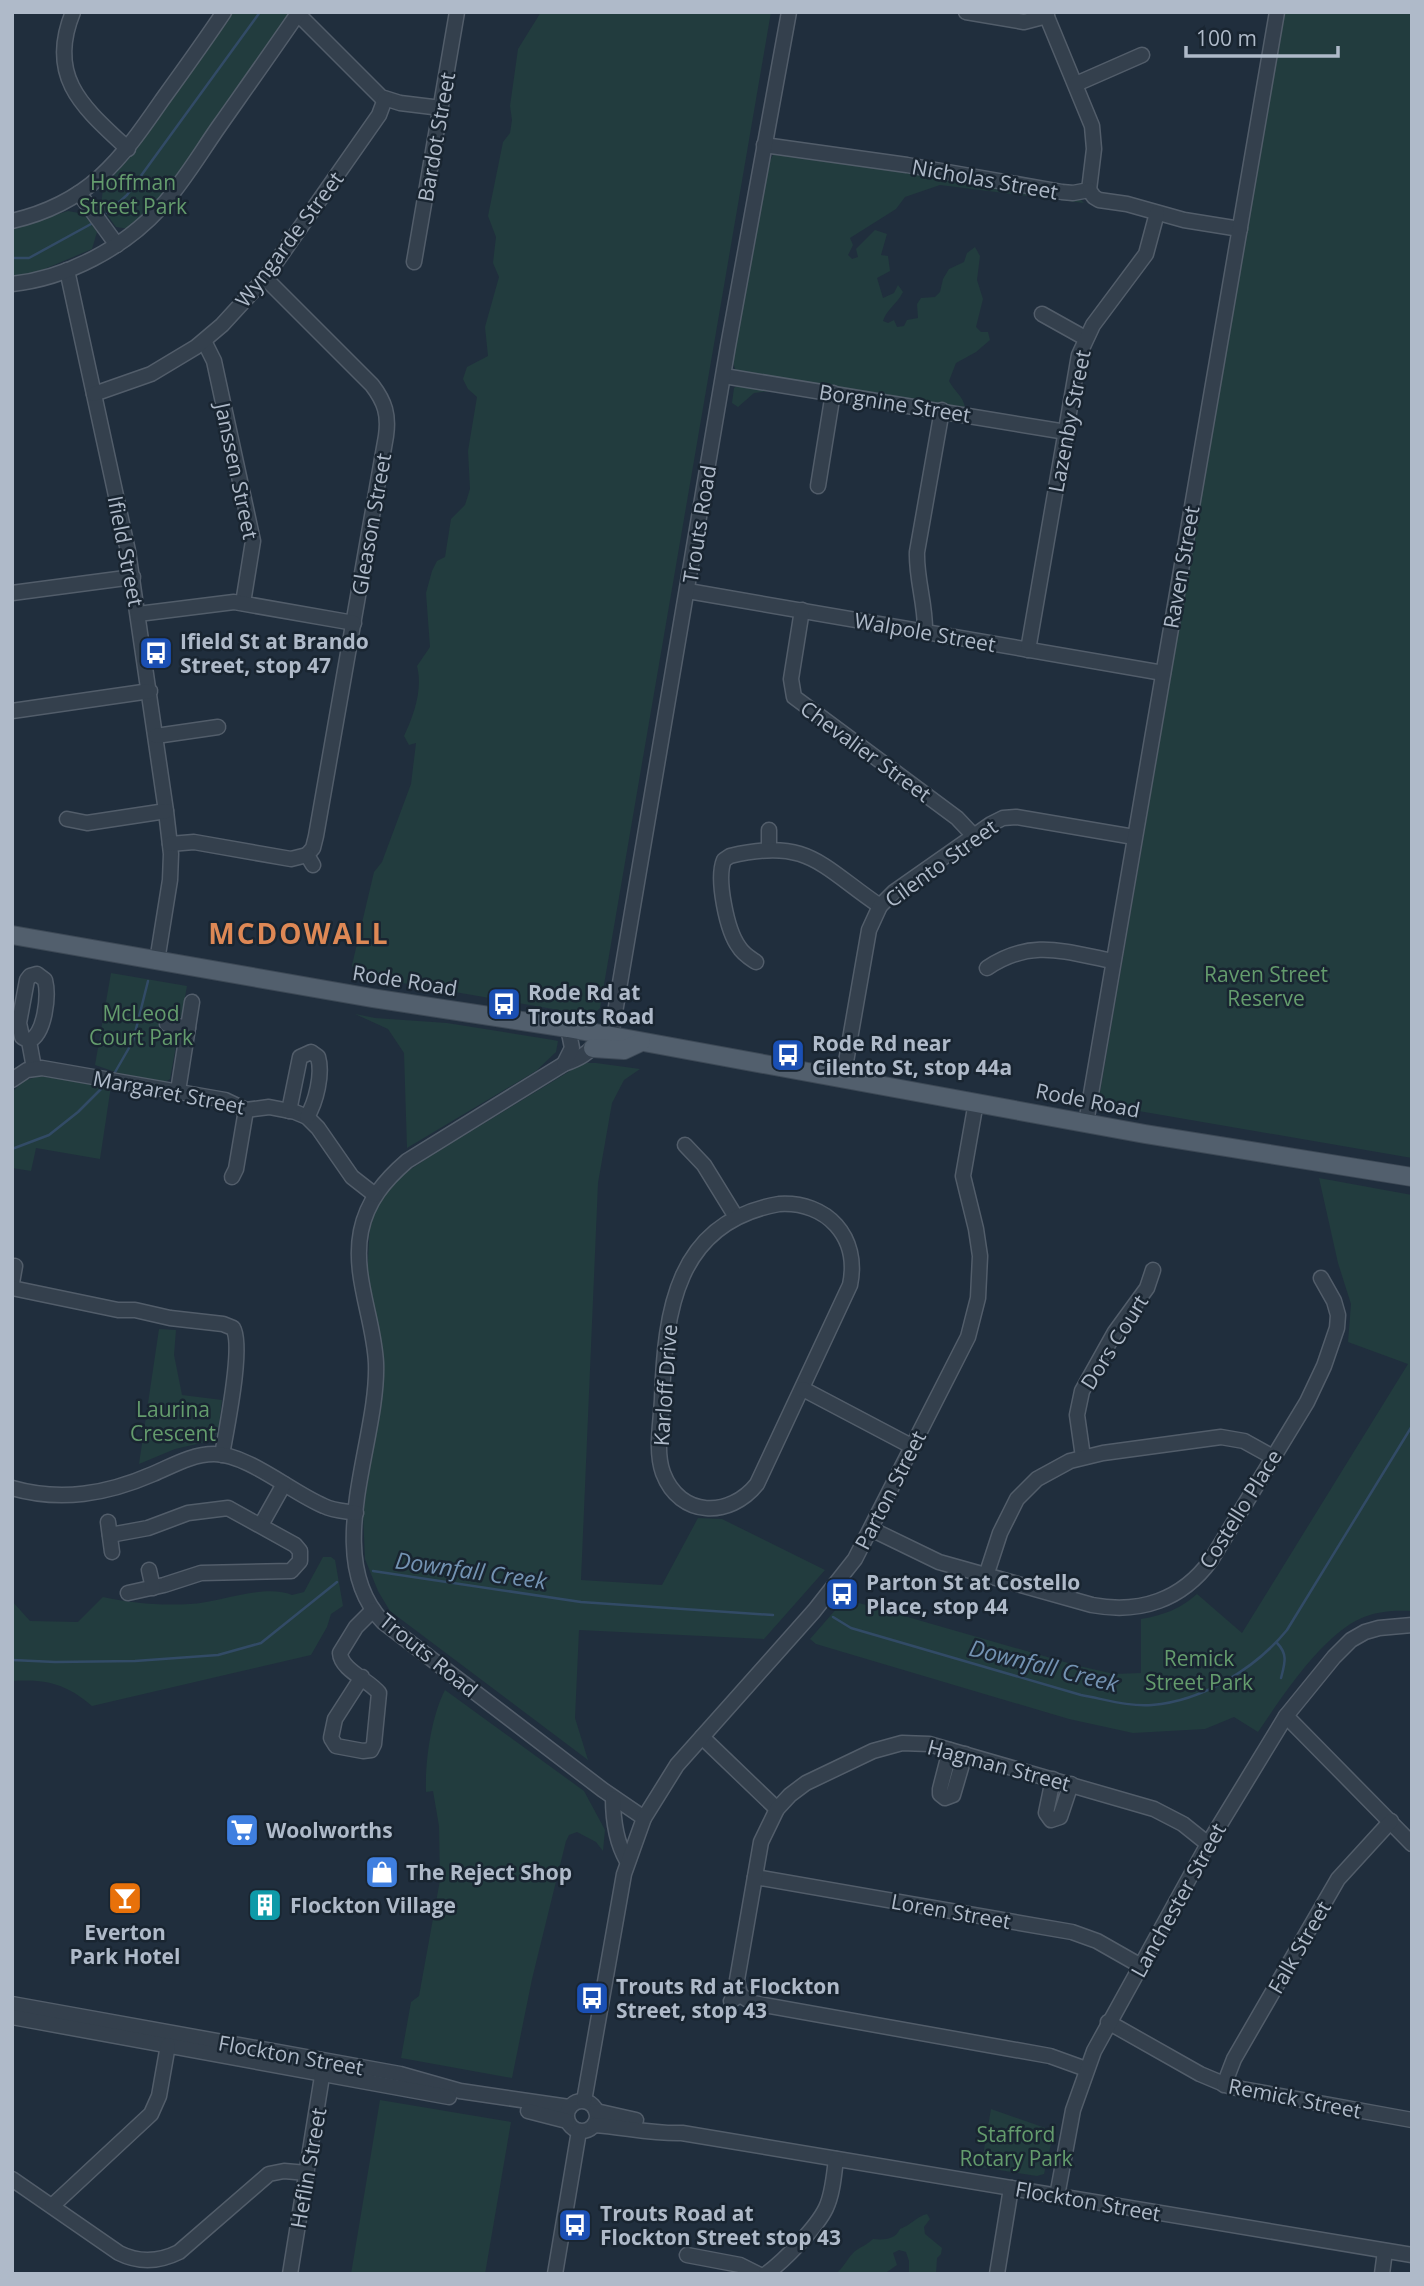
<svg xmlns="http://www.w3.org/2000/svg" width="1424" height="2286" font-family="'Open Sans',sans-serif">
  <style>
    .green { fill: #223c3e }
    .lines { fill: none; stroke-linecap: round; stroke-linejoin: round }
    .stream { stroke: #324b66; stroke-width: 2.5 }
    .minor-casing { stroke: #525d6a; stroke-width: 17 }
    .major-casing { stroke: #3d4956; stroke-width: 20 }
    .minor { stroke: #34404d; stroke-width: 14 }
    .major { stroke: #525f6d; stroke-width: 18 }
    .labels { text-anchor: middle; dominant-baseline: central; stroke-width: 5; stroke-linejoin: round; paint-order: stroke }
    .street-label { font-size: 21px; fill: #afbac9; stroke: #192531 }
    .park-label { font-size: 21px; fill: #649c6d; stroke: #192531 }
    .poi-label { font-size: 21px; font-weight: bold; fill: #afbac9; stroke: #192531; text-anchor: start }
    .water-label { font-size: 23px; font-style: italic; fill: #7493b3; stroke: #192531 }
    .district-label { font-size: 28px; font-weight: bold; letter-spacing: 2px; fill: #de8855; stroke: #192531 }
  </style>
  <rect width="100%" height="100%" fill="#202e3d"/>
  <!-- green -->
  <g class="green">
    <polygon points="233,12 291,12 151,212 130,229 116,227 101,206 103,188 138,146"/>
    <path d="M541 12H771L600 1008 593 1015H588L356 975 352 965 374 872 382 862 411 784 416 743 409 745 404 736C414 715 423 689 417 666L430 647 426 593 432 571 437 561 445 557 451 519 465 505 470 489 468 451 477 397 468 389 463 379 467 367 488 356 485 327 499 277 493 263 496 237 488 216 503 142 510 133 512 120 510 106 518 49Z"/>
    <polygon points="1284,12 1412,12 1412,1158 1098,1104"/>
    <path d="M775 151 799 157 874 165 903 172 1081 200 1084 203 940 185 905 197 896 209 850 238 853 245 848 255 852 259 858 257 856 249 875 230 887 234 881 255 888 256 890 271 877 278 883 298 894 293 898 285 903 292C897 304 887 309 883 321L888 323 894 320 897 327 904 326 907 320 918 318 917 304 921 298 935 297 940 292 943 279 949 269 964 262 967 253 975 247 980 256 977 280 983 299 976 327 981 332H988L990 340 976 352 956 363 949 381C954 391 963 396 965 407L773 379 769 391 754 393 738 407 732 403 734 388 740 383 731 357 765 171Z"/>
    <polygon points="68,211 84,214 97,232 92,249 28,276 12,277 12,228"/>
    <polygon points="111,973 187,986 170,1079 165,1082 124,1075 95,1065"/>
    <polygon points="355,1014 375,1018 447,1023 553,1040 558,1041 556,1052 536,1071 407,1148 404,1053 388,1029"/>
    <polygon points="583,1063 596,1063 640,1069 624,1080 612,1103 598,1183 581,1580 662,1585 698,1518 722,1519 825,1570 764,1639 579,1630 575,1718 588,1760 390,1611 378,1591 365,1559 363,1514 384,1365 367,1278 370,1223 383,1197 401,1176 429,1157"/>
    <polygon points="39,1076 111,1086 100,1159 36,1148 31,1171 12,1168 12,1092 24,1081"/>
    <path d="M1319 1178 1412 1195V1611C1396 1610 1379 1611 1364 1617 1323 1633 1282 1697 1258 1732L1234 1717 1205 1729 1133 1733 1069 1719 816 1644 810 1639 845 1599 1075 1665 1114 1674 1141 1673V1619C1164 1615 1180 1609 1197 1594L1242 1633 1408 1364 1348 1342 1351 1304 1338 1263Z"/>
    <polygon points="159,1329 176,1330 174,1355 182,1395 222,1400 218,1433 210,1441 175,1449 139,1464"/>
    <path d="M323 1557H331L335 1560 343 1606 331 1614 327 1627 311 1655 92 1706C66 1684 47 1679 12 1681V1601L30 1621 78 1622 103 1597C131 1603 160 1606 190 1604 219 1603 265 1583 292 1595L304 1592Z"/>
    <path d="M445 1690 584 1791 605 1830 603 1851 596 1842 577 1832 569 1835 566 1841 532 1979 512 2078 401 2058 411 2002 419 1996 440 1880 439 1826 433 1791 426 1792C425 1762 431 1717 445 1690Z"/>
    <polygon points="380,2100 511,2122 485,2274 351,2274"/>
    <polygon points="991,2109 1054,2131 1044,2174 1037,2176 981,2167"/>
    <path d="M927 2214 930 2219 924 2227 925 2234 942 2248 941 2254 937 2258 936 2274H909V2261L906 2252 899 2250 893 2253 897 2265 884 2274H835C844 2268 846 2260 854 2252 860 2247 867 2245 873 2239 884 2240 895 2240 900 2229 911 2225 916 2217 927 2214Z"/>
  </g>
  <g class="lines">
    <!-- stream -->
    <g class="stream">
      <polyline points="107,213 127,195 260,12"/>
      <polyline points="12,258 29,258 91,224"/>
      <polyline points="114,1074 133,1041 148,981"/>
      <polyline points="12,1149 49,1135 78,1112 105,1085"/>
      <polyline points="373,1571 581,1602 773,1615"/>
      <path d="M833 1617 851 1628 1081 1695C1104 1699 1129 1707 1152 1705 1202 1701 1255 1669 1287 1630L1412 1426"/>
      <path d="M1277 1643C1288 1654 1285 1663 1281 1678"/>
      <polyline points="12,1660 55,1662 135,1661 218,1655 261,1643 337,1582"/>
    </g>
    <!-- minor casing -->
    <g class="minor-casing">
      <g id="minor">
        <path d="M73 12C46 78 84 108 128 149"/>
        <polyline points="966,12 1024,22 1047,16"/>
        <polyline points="1045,12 1092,126 1094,149 1089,190"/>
        <polyline points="298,14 381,97 400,103 441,108"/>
        <polyline points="1076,84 1142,55"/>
        <polyline points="764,145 907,165 1062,192 1073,193 1089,190"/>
        <polyline points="1089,190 1094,197 1099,200 1127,204 1184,220 1240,229"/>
        <polyline points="79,193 117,245"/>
        <path d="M12 221C89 203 120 161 162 100 183 71 204 42 224 12"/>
        <polyline points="414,262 457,12"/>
        <polyline points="67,270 128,551 166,811 171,854 170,880 157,961"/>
        <path d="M265 278 372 385C385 402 389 415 386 436L316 836 313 848 307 855 313 865"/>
        <path d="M12 284C67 278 124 248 161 207 183 183 201 152 220 125 246 88 273 50 299 12"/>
        <polyline points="1042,314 1085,338"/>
        <polyline points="204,341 214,361 253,541 243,603"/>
        <polyline points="724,376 1066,432"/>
        <polyline points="94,394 151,374 196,347 222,325 265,278 379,115 385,99"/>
        <polyline points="818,486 833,393"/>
        <polyline points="688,591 1163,673"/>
        <polyline points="12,593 133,577"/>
        <polyline points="802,610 791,679 794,697 957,818 974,836"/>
        <polyline points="138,614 234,602 354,623"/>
        <path d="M925 633C926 605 916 579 917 552L942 410"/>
        <polyline points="1028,650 1079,355 1093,325 1146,254 1157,213"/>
        <polyline points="12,711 150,691"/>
        <polyline points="156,736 218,727"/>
        <polyline points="67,819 87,823 166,811"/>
        <polyline points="769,830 769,850"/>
        <polyline points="170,844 194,842 291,859 307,855"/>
        <path d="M756 962C750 958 743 954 739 947 727 931 716 879 724 860L730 856C808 837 821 866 880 906"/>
        <path d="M987 968C1031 938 1065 952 1113 961"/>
        <polyline points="167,1024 188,1028"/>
        <polyline points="611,1036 728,346 789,12"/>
        <path d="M598 1039C591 1053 578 1059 564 1064L407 1161C385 1180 367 1201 361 1231 352 1275 374 1319 376 1363 379 1442 320 1556 383 1622L603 1790 644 1818"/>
        <path d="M29 1041C45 1034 49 996 45 980L37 974 30 976 27 980 19 1023 22 1037 29 1041 34 1068"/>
        <polyline points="564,1064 572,1048 568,1028"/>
        <polyline points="843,1079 869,930 880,906 894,892 991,824 1003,818 1016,817 1134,837"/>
        <polyline points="12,1080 27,1070 42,1068 225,1100 246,1110 269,1107 295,1112 307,1117 318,1128 352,1177 375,1195"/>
        <polyline points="178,1091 192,1002"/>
        <path d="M289 1111 300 1057 311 1052 318 1057C323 1074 316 1102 307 1117"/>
        <polyline points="1086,1123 1277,12"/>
        <polyline points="685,1145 704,1165 736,1217"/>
        <polyline points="232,1177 236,1169 246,1110"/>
        <path d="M779 1204C827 1201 860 1237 850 1285L757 1484C730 1518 680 1518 663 1473 655 1451 661 1422 662 1399 665 1311 676 1222 779 1204Z"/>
        <polyline points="12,1283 15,1266"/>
        <path d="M12 1288 118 1310H135L170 1318 223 1324 233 1328C244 1346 226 1431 222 1455"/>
        <polyline points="803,1389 913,1447"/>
        <polyline points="1083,1457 1077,1415 1082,1391 1115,1332 1147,1288 1153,1270"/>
        <path d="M12 1488C61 1502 107 1494 153 1474 172 1466 192 1454 214 1454 248 1454 292 1493 324 1506 334 1511 345 1511 356 1513"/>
        <polyline points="108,1522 112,1552"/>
        <polyline points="261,1525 284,1484"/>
        <path d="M871 1529 939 1562 1092 1605C1140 1614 1182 1600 1211 1560L1307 1402 1324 1366 1337 1328 1338 1315 1334 1301 1321 1278"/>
        <polyline points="110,1535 148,1528 188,1513 228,1508 295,1545 300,1551 300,1561 291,1571 201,1573 164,1585 128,1593"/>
        <polyline points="149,1570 153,1588"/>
        <polyline points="986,1576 1000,1533 1017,1499 1037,1479 1070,1461 1103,1453 1221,1437 1244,1441 1273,1457"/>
        <path d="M362 1677 335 1719 331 1738 336 1746 363 1751 371 1750 374 1744 379 1693C369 1680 341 1670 340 1653L356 1627 373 1610"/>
        <polyline points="1286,1716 1412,1844"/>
        <polyline points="702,1737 777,1809"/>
        <polyline points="950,1750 940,1789 940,1794 945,1798 953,1795 965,1754"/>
        <polyline points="1053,1779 1046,1813 1051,1820 1060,1817 1071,1784"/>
        <path d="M613 1798C613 1820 616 1842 627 1861"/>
        <polyline points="755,1877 1072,1932 1097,1941 1141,1966"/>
        <polyline points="740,1995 737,1980 761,1842 777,1809 790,1795 806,1783 873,1751 902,1743 929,1744 1154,1809 1183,1824 1208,1844"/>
        <polyline points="731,2001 740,1995 753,2003 1050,2056 1086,2069"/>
        <polyline points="12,2004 400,2074 460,2091 569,2107"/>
        <polyline points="12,2017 449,2097"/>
        <polyline points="1108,2022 1200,2074 1231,2087 1412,2120"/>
        <polyline points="1224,2085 1234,2059 1338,1879 1391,1821"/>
        <circle cx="582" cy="2116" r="15"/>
        <polyline points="584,2101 624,1874 644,1818 677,1765 814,1611 855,1559 968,1337 978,1298 980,1256 976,1229 963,1176 976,1102"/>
        <polyline points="528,2111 567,2121"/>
        <polyline points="596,2111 636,2120"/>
        <path d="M594 2125C624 2127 652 2134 682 2133L1412 2255"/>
        <path d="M12 2179 119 2253C139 2263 159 2262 179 2252L269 2174 284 2171 307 2173"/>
        <polyline points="1057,2196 1073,2110 1094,2051 1208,1844 1286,1716 1334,1657 1351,1640 1365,1632 1379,1628 1412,1625"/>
        <polyline points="52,2206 151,2114 159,2096 168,2045"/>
        <polyline points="687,2255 740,2265 758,2274"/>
        <polyline points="290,2274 324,2064"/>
        <polyline points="555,2274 579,2131"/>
        <path d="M766 2274C784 2261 817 2227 826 2208 833 2193 834 2174 836 2159"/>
        <polyline points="997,2274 1011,2188"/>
        <polyline points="1382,2274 1385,2251"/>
      </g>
    </g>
    <!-- major casing -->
    <g class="major-casing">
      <g id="major">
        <polyline points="12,935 372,998 568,1028 1145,1134 1412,1177"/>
        <polyline points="593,1048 624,1050 641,1042"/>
      </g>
    </g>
    <!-- minor -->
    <use href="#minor" class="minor"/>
    <!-- major -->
    <use href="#major" class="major"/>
  </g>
  <!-- icons -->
  <defs>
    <g id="bus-square" transform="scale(1.75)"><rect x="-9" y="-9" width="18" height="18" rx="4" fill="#1a4fb4" stroke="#192531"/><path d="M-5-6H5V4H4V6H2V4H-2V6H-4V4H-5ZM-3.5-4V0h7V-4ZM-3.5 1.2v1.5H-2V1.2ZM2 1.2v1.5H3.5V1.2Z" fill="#fff"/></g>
    <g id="supermarket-square" transform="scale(1.75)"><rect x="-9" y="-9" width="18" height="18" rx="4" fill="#3f7fe0" stroke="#192531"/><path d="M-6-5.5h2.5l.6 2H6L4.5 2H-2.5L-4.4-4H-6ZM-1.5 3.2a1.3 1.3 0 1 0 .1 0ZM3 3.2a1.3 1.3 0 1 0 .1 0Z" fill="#fff"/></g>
    <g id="shop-square" transform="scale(1.75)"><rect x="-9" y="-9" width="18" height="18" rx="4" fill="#3f7fe0" stroke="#192531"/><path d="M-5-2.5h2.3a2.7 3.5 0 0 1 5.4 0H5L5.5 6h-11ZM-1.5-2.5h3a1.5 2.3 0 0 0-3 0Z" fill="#fff"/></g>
    <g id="bar-square" transform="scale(1.75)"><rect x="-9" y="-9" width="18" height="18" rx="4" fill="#e8710a" stroke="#192531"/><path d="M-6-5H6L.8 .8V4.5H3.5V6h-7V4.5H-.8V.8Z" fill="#fff"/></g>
    <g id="building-square" transform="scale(1.75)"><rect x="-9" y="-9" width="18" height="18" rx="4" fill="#0f9aa8" stroke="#192531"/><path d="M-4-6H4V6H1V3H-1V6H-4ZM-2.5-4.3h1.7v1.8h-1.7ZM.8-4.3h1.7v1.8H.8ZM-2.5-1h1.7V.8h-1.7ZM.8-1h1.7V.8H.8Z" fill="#fff"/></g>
  </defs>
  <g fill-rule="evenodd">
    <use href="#bus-square" x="156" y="653"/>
    <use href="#bus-square" x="504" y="1004"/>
    <use href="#bus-square" x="788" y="1055"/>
    <use href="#bus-square" x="842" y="1594"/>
    <use href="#supermarket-square" x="242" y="1830"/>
    <use href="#shop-square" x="382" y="1872"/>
    <use href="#bar-square" x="125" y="1898"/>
    <use href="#building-square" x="265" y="1905"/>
    <use href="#bus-square" x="592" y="1998"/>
    <use href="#bus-square" x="575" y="2225"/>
  </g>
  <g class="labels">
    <!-- street labels -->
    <g class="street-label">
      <text transform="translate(436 137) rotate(-80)">Bardot Street</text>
      <text transform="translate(985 179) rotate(10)">Nicholas Street</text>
      <text transform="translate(289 239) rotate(-53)">Wyngarde Street</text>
      <text transform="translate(895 403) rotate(9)">Borgnine Street</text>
      <text transform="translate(1069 421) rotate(-79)">Lazenby Street</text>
      <text transform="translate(237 471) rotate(78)">Janssen Street</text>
      <text transform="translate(371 524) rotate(-80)">Gleason Street</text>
      <text transform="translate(699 524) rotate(-81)">Trouts Road</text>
      <text transform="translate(126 551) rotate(79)">Ifield Street</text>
      <text transform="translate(1181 567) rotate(-80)">Raven Street</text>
      <text transform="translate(925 632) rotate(10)">Walpole Street</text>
      <text transform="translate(866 751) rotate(36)">Chevalier Street</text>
      <text transform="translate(941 863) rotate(-36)">Cilento Street</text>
      <text transform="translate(405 980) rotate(9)">Rode Road</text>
      <text transform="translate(169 1092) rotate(11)">Margaret Street</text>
      <text transform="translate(1088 1100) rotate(11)">Rode Road</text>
      <text transform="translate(1114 1342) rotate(-58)">Dors Court</text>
      <text transform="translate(665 1385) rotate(-86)">Karloff Drive</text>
      <text transform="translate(890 1490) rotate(-63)">Parton Street</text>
      <text transform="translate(1240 1509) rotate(-58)">Costello Place</text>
      <text transform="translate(429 1655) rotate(39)">Trouts Road</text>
      <text transform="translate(999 1765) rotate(15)">Hagman Street</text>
      <text transform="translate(1178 1900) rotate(-61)">Lanchester Street</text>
      <text transform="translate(951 1911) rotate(10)">Loren Street</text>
      <text transform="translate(1299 1947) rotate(-60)">Falk Street</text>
      <text transform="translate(291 2055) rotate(10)">Flockton Street</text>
      <text transform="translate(1295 2098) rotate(11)">Remick Street</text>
      <text transform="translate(308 2168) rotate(-80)">Heflin Street</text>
      <text transform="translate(1088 2201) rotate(10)">Flockton Street</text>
    </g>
    <!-- park labels -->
    <g class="park-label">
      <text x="133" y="182">Hoffman<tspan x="133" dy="24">Street Park</tspan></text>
      <text x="1266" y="974">Raven Street<tspan x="1266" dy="24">Reserve</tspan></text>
      <text x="141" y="1013">McLeod<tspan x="141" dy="24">Court Park</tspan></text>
      <text x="173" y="1409">Laurina<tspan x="173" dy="24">Crescent</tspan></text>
      <text x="1199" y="1658">Remick<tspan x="1199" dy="24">Street Park</tspan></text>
      <text x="1016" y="2134">Stafford<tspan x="1016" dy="24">Rotary Park</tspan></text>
    </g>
    <!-- poi labels -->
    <g class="poi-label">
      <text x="180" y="641">Ifield St at Brando<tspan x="180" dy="24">Street, stop 47</tspan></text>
      <text x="528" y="992">Rode Rd at<tspan x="528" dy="24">Trouts Road</tspan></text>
      <text x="812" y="1043">Rode Rd near<tspan x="812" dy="24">Cilento St, stop 44a</tspan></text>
      <text x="866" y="1582">Parton St at Costello<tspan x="866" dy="24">Place, stop 44</tspan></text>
      <text x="266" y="1830">Woolworths</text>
      <text x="406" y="1872">The Reject Shop</text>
      <text x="290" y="1905">Flockton Village</text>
      <text x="125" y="1932" text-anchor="middle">Everton<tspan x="125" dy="24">Park Hotel</tspan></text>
      <text x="616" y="1986">Trouts Rd at Flockton<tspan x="616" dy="24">Street, stop 43</tspan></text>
      <text x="600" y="2213">Trouts Road at<tspan x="600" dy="24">Flockton Street stop 43</tspan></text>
    </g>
    <!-- water labels -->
    <g class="water-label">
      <text transform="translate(471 1570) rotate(8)">Downfall Creek</text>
      <text transform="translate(1044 1665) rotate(14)">Downfall Creek</text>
    </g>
    <!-- district labels -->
    <g class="district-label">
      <text x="299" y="933">MCDOWALL</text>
    </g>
  </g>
  <!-- border -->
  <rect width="1424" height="2286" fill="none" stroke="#afbac9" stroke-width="28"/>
  <!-- scale -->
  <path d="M1186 46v10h152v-10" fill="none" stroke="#afbac9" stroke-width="3.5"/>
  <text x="1196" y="46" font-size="21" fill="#afbac9" stroke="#192531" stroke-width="5" paint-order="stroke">100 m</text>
</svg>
